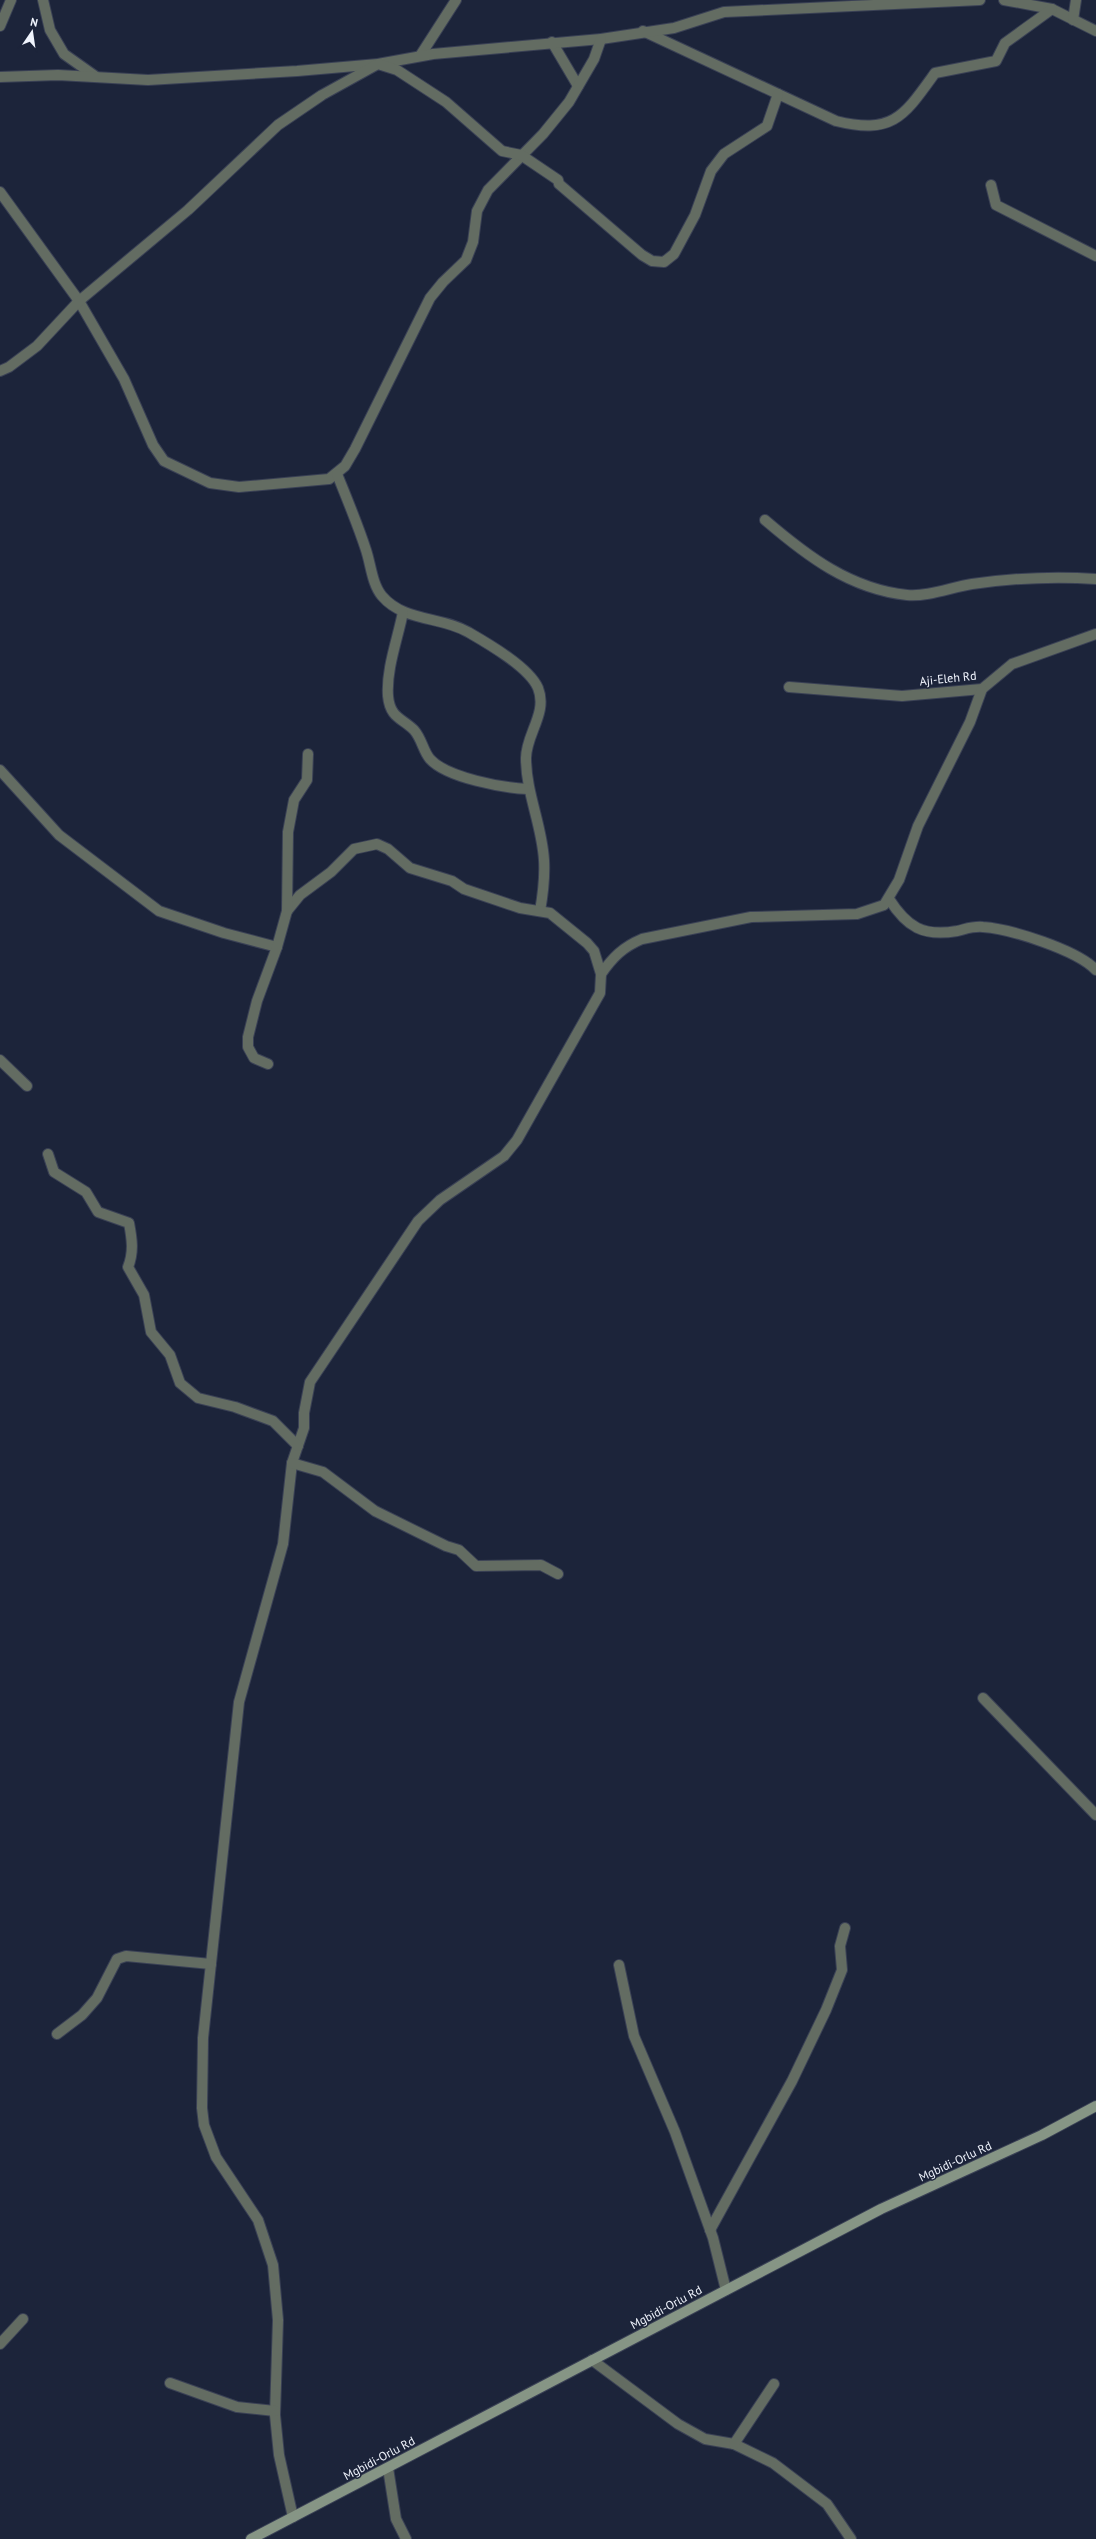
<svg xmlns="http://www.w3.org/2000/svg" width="1096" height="2539" font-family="'PT Sans',sans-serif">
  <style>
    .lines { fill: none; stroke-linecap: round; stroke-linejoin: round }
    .street-casing { stroke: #3a4155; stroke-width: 12 }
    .secondary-casing { stroke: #3a4155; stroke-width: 12 }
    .street { stroke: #636c62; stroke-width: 10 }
    .secondary { stroke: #869585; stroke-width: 10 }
    .labels { text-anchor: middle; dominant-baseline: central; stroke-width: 3; stroke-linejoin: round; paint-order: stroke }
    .street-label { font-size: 12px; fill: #f0f4fd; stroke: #1c243a }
  </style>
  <rect width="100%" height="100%" fill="#1c243a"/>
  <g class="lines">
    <!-- street casing -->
    <g class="street-casing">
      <g id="street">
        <polyline points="43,0 50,30 64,54 95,76"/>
        <polyline points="1004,0 1052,9 1096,31"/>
        <polyline points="1073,20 1076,0"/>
        <polyline points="0,26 11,0"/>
        <path d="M643 31 836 121C893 135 904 116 935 73L996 61 1005 43 1052 9"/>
        <polyline points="552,42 578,86"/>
        <polyline points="420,56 456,0"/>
        <polyline points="0,77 58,75 148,80 297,71 378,64 433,54 601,39 674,28 724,12 980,0"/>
        <polyline points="991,185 996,205 1096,256"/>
        <polyline points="0,192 79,301 124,379 153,445 164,461 210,483 239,487 329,479 345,466 355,449 430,298 443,282 466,260 473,242 477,211 488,190 543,134 569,102 594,59 601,39"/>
        <polyline points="0,371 9,367 37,346 79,301 188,210 278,125 322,95 378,64 397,70 446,102 502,151 521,155 558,180 559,184 642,255 652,261 664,262 674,254 695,215 711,171 724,154 767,126 778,94"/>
        <path d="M337 474C347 499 358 525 366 550 371 565 372 584 382 596 404 622 441 616 468 632 487 643 529 667 538 688 548 713 526 734 526 758 526 793 542 825 544 860 545 877 543 894 540 911"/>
        <path d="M765 520C807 556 850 589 907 595 928 597 952 587 972 584 1014 578 1054 576 1096 579"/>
        <path d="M403 612C398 638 386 669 388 696 390 718 402 718 414 730 422 739 423 751 430 759 447 778 504 788 528 789"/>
        <polyline points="789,687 902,696 982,689 1012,664 1096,634"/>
        <polyline points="0,770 59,835 159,911 224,933 277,947"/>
        <path d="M889 899C907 927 923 937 957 931 966 929 973 926 983 927 1011 929 1077 950 1096 970"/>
        <polyline points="287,911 300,895 331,872 354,849 377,844 388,849 410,868 452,881 464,889 520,908 550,913 587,943 594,951 601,974 600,993 517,1140 504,1156 440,1200 418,1221 310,1382 304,1413 304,1428 292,1463 283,1544 239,1702 203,2038 202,2108 204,2125 216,2157 258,2220 273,2265 278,2320 275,2415 279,2455 293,2517"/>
        <path d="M601 974C613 957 623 947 642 939L751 917 857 914 884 905 899 880 918 826 970 722 982 689"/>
        <polyline points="0,1060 27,1086"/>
        <polyline points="268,1064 254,1058 248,1047 248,1037 257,1001 277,947 287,911 288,832 294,800 307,780 308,754"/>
        <path d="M48 1154 54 1172 86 1192 98 1212 129 1223C132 1239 134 1252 128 1267L144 1295 151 1332 170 1355 180 1383 198 1398 235 1407 273 1421 298 1446"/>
        <polyline points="292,1463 323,1472 375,1511 446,1546 459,1550 476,1566 541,1565 558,1574"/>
        <polyline points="983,1698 1096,1815"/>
        <polyline points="619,1965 634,2036 675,2132 713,2238 726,2290"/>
        <polyline points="57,2034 82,2015 97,1998 117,1959 126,1956 211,1964"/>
        <polyline points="710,2230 792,2081 826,2010 842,1970 840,1946 845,1928"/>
        <polyline points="0,2344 23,2319"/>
        <polyline points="592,2360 678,2424 705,2439 734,2444 773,2463 827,2504 851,2539"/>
        <polyline points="170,2383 237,2407 275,2411"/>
        <polyline points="734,2444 774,2384"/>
        <polyline points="388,2468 396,2519 406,2539"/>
      </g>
    </g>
    <!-- secondary casing -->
    <g class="secondary-casing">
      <polyline id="secondary" points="251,2539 881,2209 1042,2135 1096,2106"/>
    </g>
    <!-- street -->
    <use href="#street" class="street"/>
    <!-- secondary -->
    <use href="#secondary" class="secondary"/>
  </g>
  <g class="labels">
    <!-- street labels -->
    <g class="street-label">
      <text transform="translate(948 678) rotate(-6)">Aji-Eleh Rd</text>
      <text transform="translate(955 2161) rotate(-25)">Mgbidi-Orlu Rd</text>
      <text transform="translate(666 2307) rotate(-28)">Mgbidi-Orlu Rd</text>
      <text transform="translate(379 2458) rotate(-28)">Mgbidi-Orlu Rd</text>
    </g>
  </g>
  <!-- north arrow -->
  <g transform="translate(32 32) rotate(13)" stroke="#1c243a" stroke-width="3" paint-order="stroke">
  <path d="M0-3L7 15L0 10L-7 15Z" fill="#f0f4fd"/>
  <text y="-6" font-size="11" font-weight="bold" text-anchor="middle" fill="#f0f4fd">N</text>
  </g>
</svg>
